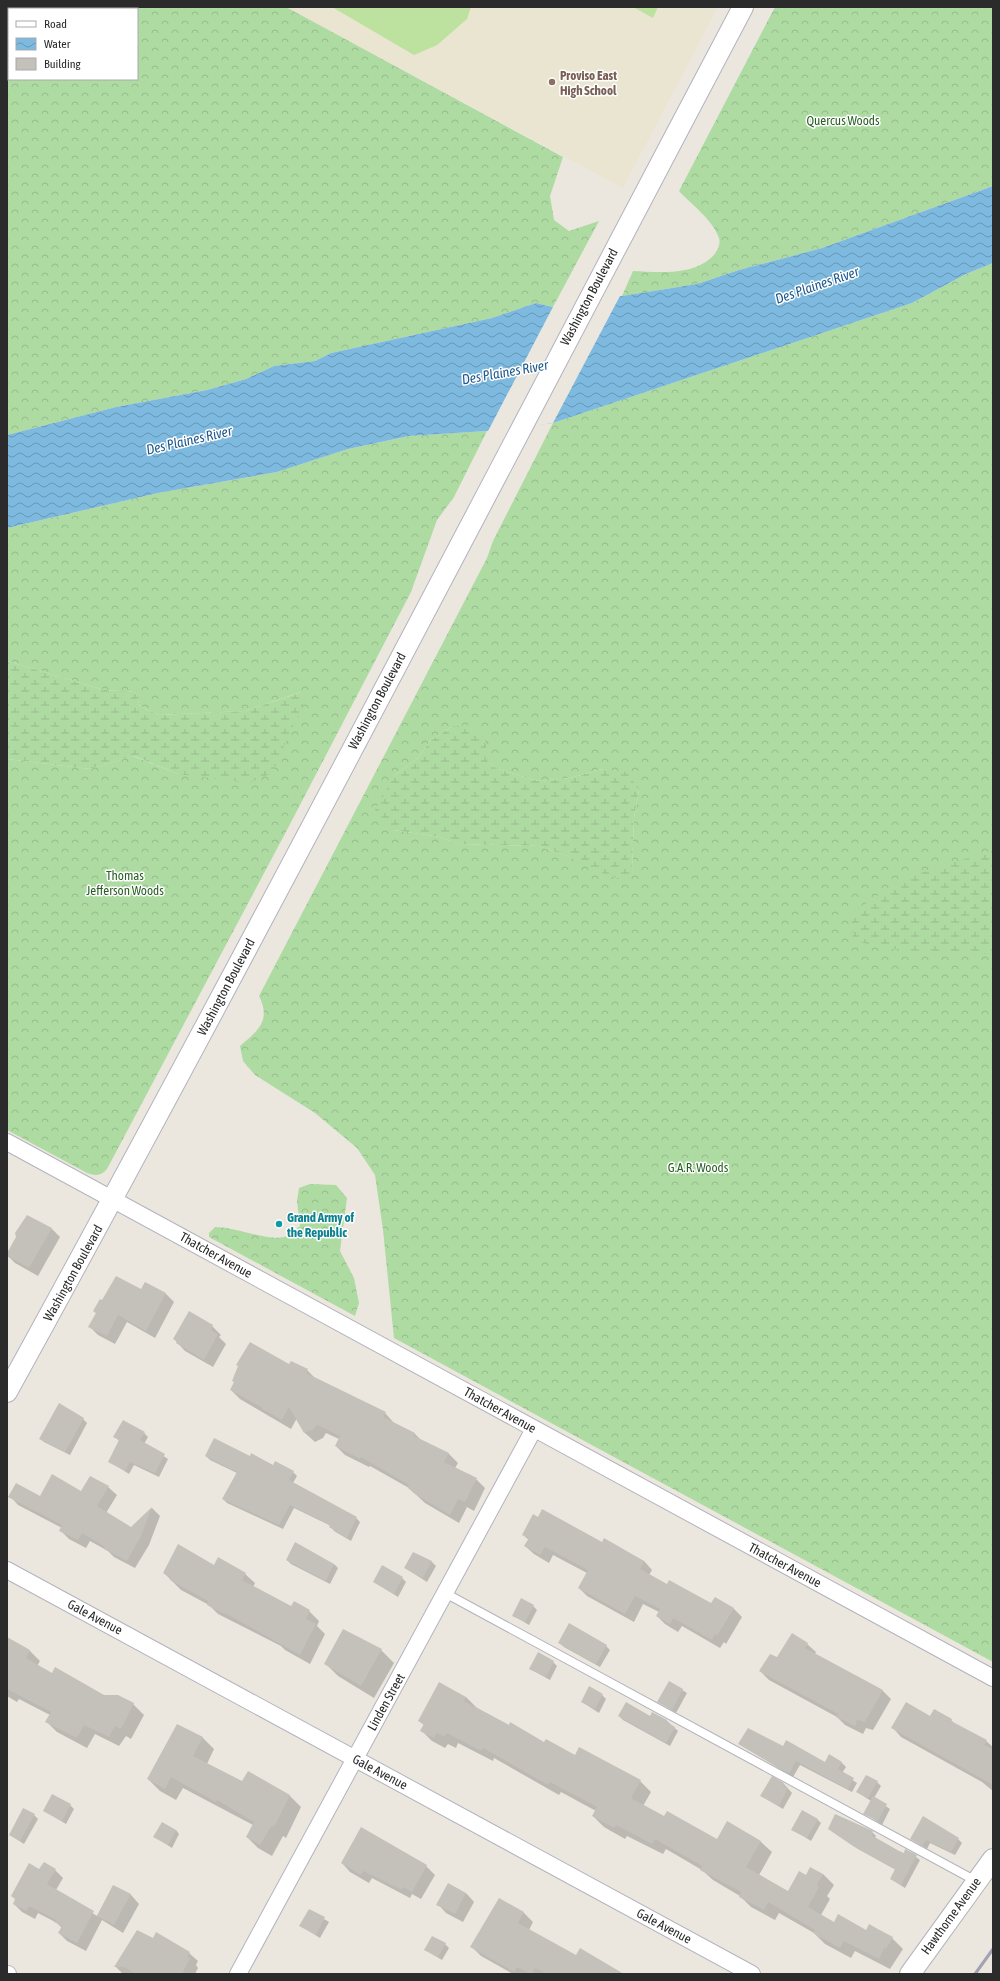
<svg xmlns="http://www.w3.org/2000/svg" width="1000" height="1981" font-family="'Asap Condensed',sans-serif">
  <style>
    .education { fill: #eae5d0 }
    .forest { fill: url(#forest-crowns); fill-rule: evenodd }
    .wetland { fill: url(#wetland-marsh) }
    .pitch { fill: #bde19f }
    .water { fill: url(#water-waves) }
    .pier { fill: #ebe7df }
    .shadow { fill: #0003 }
    .building { fill: #c4c1ba }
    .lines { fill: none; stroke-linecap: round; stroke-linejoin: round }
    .service-casing { stroke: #b2b3bd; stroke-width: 10 }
    .minor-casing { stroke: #b2b3bd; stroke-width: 18 }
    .tertiary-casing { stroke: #b2b3bd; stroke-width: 22 }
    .service { stroke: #fff; stroke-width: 8 }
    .minor { stroke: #fff; stroke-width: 16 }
    .tertiary { stroke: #fff; stroke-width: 20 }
    .rail { stroke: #a2a2b2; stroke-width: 3 }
    .education-dot { fill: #8d6e63; stroke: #fff; stroke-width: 1.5 }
    .culture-dot { fill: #0f9aa8; stroke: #fff; stroke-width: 1.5 }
    .labels { text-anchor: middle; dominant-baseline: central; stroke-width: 3; stroke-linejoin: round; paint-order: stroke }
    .education-label { font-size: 13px; font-weight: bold; fill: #785e54; stroke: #fff; text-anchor: start }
    .park-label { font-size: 13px; fill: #285f23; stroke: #fff }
    .street-label { font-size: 13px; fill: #2b2b2b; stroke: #fff }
    .culture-label { font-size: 13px; font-weight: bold; fill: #0d838f; stroke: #fff; text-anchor: start }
    .water-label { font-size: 14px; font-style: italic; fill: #1e588c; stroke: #fff }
  </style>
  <defs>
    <pattern id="forest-crowns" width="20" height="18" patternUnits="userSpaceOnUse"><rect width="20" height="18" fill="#aedba2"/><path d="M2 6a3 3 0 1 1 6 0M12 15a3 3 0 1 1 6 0" fill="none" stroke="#96bc8c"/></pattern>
    <pattern id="wetland-marsh" width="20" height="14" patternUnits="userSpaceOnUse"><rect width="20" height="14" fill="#aedba2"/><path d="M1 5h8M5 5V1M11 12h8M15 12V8" fill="none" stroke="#96bc8c"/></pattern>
    <pattern id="water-waves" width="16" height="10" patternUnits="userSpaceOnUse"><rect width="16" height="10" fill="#7ebae0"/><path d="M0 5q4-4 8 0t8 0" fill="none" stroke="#6797b6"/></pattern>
  </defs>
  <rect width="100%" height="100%" fill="#ebe7df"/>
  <!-- education -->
  <polygon class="education" points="286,7 718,7 623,188"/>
  <!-- forest -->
  <g class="forest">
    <polygon points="7,7 25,7 29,9 9,9 9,79 137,79 137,9 34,9 41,7 286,7 563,157 550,196 554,220 569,231 599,221 553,307 536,303 492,318 331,353 315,361 274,366 246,379 207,390 116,407 7,435"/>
    <path d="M775 7H993V186L822 248 739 270 697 284 622 296 633 271C659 272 692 276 712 257 717 252 721 244 719 238 712 219 692 205 679 191Z"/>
    <path d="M993 263V1662L394 1338 383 1230 375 1175 357 1148 315 1113 255 1075 243 1061 240 1046C259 1030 271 1020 259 996L487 558 493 541 553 423 912 303 966 274ZM451 727 486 743V759L495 768 538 781 570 778 603 769 639 790 634 818 632 872 567 856 539 846 457 844 440 837 393 830 395 775 418 758 430 741Z"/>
    <path d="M487 431 454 497 437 520 411 592 288 828 107 1169C101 1176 96 1176 87 1173L7 1130V759L90 769 133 756 178 774 301 692 245 711 159 715 140 706 135 692 104 690 7 661V528L158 493 277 472 348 449 409 436Z"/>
    <path d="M310 1184 336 1185 347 1198 340 1251 354 1278 359 1303 355 1316 209 1237V1233L215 1227C236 1227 267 1241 284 1237 289 1236 296 1229 300 1226L297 1201 299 1188Z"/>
  </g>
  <!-- wetland -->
  <g class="wetland">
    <polygon points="7,661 104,690 135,692 140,706 159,715 245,711 302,692 304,702 272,773 249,783 178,774 134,756 90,769 7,759"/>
    <polygon points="467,725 480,730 486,743 486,759 495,768 538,781 570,778 603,769 627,772 639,790 634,818 632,872 625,880 607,875 567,856 539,846 457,844 440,837 393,830 375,810 395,775 418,758 430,741 451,727"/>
    <polygon points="993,850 993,954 898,950 853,941 851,913 905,878"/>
  </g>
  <!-- pitch -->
  <g class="pitch">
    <polygon points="332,7 471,7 467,19 437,45 414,55"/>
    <polygon points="633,7 658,7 653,18"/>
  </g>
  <!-- water -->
  <polygon class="water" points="993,186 993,263 966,274 912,303 553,423 487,431 409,436 348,449 277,472 158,493 7,528 7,435 116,407 207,390 246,379 274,366 315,361 331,353 492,318 536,303 553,307 697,284 739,270 822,248"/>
  <!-- pier -->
  <polygon class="pier" points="621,294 553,423 487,433 554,305"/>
  <!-- shadow -->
  <g class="shadow">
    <polygon points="28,1217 52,1229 60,1237 38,1276 15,1263 7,1255"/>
    <polygon points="146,1283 166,1294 174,1302 155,1338 127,1322 115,1344 98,1335 90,1327 97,1314 94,1311 103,1302 142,1291"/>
    <polygon points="212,1326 221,1335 219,1337 226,1344 213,1367 185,1351 174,1339"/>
    <polygon points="289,1365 307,1370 317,1380 385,1413 394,1423 415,1434 421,1440 449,1454 458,1463 455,1468 476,1479 485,1488 474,1511 467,1507 459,1523 425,1503 409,1488 370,1466 369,1467 345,1455 336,1446 339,1439 326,1433 323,1438 315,1442 305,1433 297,1418 291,1429 240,1399 231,1390"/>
    <polygon points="83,1419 87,1423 70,1455 44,1442 41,1439"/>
    <polygon points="144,1433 148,1437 144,1444 168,1459 159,1477 134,1465 129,1474 109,1461 119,1441 115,1436"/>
    <polygon points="206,1456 250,1458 293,1472 297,1476 293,1483 356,1518 360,1522 351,1541 334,1531 331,1526 294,1508 283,1529 227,1503 223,1499 237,1473 210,1460"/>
    <polygon points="108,1487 117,1495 106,1513 131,1528 152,1508 160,1516 149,1545 135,1568 114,1557 108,1551 90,1541 86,1548 69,1539 61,1531 62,1528 18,1505 10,1496 41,1497 82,1493"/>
    <polygon points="523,1535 603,1543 644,1561 652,1570 649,1575 668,1585 712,1604 734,1609 742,1617 726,1644 724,1642 720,1648 682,1626 678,1632 665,1624 657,1616 659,1612 643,1604 634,1622 587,1596 579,1588 587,1573 553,1555 549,1563 534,1554 525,1546 529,1540"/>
    <polygon points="414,1553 432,1562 436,1566 427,1582 405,1568"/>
    <polygon points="287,1560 334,1564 338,1568 330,1584 291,1564"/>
    <polygon points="214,1566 245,1574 255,1583 253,1587 292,1607 309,1611 319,1621 317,1626 325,1634 310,1664 285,1650 281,1646 218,1614 209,1605 181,1590 164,1573"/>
    <polygon points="402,1578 406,1582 398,1597 374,1582"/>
    <polygon points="533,1606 537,1610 529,1625 514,1616"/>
    <polygon points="344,1630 381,1650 394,1663 374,1698 338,1676 326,1664"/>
    <polygon points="7,1638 30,1651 40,1661 37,1666 52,1674 104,1696 133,1704 144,1715 131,1739 126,1736 119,1746 95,1734 87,1748 57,1732 46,1721 50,1715 19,1699 17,1702 7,1696"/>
    <polygon points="560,1643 606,1646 610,1650 600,1667 564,1647"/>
    <polygon points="807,1644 816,1652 815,1654 882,1690 891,1699 873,1730 866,1728 863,1734 845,1725 837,1717 769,1680 760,1671 777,1659"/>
    <polygon points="553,1662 557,1666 550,1680 530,1669"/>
    <polygon points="669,1682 687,1693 676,1713 659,1702"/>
    <polygon points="602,1695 606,1699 599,1713 582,1702"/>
    <polygon points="466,1697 477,1708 544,1744 576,1757 580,1748 640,1781 651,1792 643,1806 664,1817 718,1840 728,1822 761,1842 772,1852 759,1875 788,1892 807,1877 823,1874 834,1885 827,1896 830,1899 821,1915 835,1923 892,1938 903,1949 890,1969 855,1951 851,1958 825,1944 814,1933 779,1913 775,1920 751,1907 740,1896 713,1880 702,1870 666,1849 663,1854 627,1836 625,1839 604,1827 593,1816 596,1811 561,1792 559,1795 494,1758 493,1761 458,1743 456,1748 448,1744 445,1748 432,1741 421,1730 424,1725 419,1721"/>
    <polygon points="619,1716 650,1717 667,1721 678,1731 670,1746 623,1720"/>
    <polygon points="930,1718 951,1720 957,1726 986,1741 993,1747 993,1791 982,1782 901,1737 893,1728"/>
    <polygon points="178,1725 203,1738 214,1749 207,1764 242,1782 290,1796 301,1807 286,1838 283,1836 272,1856 258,1848 247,1837 253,1825 183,1788 176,1800 160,1791 148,1779"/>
    <polygon points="740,1744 783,1747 825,1763 829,1756 842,1763 846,1767 842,1773 857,1783 852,1792 800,1765 793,1777"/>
    <polygon points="772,1778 784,1784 792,1793 783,1809 761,1796"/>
    <polygon points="877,1782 881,1786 874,1798 890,1809 882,1825 865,1813 871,1801 857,1792"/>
    <polygon points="70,1805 74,1809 66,1824 44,1811"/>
    <polygon points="34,1815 38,1819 24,1844 10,1835"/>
    <polygon points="817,1819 821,1823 811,1841 792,1829"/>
    <polygon points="829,1829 872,1832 876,1836 875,1838 904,1854 906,1850 920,1860 905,1888 891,1879 896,1870 858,1849"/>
    <polygon points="176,1830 179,1834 172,1848 155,1837"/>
    <polygon points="912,1839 958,1839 962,1843 955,1855 930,1843 927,1849"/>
    <polygon points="342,1863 426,1866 435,1875 421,1899 412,1894 410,1898 372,1878 369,1883 350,1872"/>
    <polygon points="39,1870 55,1870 63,1878 56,1890 97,1916 113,1886 131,1895 139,1904 123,1933 102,1920 86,1951 67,1941 59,1933 62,1928 57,1923 38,1913 35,1919 22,1912 14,1904"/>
    <polygon points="466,1893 474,1902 463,1922 446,1913 438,1904"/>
    <polygon points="309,1910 329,1922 320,1938 301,1926"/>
    <polygon points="523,1912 533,1922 529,1930 576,1956 623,1974 513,1974 481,1956 472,1947"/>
    <polygon points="445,1944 449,1948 442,1960 425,1950"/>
    <polygon points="189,1953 198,1961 196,1965 198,1968 195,1974 123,1974 116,1967"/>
  </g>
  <!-- building -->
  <g class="building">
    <polygon points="27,1215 52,1228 29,1268 7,1256 7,1253 16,1237 15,1233"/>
    <polygon points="116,1276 141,1289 145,1282 166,1293 146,1331 118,1315 107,1336 88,1327 96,1313 93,1311 100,1299 102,1300"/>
    <polygon points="189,1311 213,1325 211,1330 218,1334 204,1360 176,1343 177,1341 173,1339"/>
    <polygon points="250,1342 289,1364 291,1361 308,1369 306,1373 386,1412 383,1417 415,1433 414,1436 449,1453 444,1462 477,1478 465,1502 458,1499 450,1515 415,1494 408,1488 409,1485 361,1457 360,1459 335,1446 340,1436 317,1425 314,1429 304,1433 289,1407 282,1420 262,1409 263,1408 230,1390 234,1382 232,1381 238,1366 236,1365"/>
    <polygon points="59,1403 84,1418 65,1452 39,1439"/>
    <polygon points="123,1420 145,1432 140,1440 165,1454 155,1473 130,1462 125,1471 108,1462 119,1440 113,1437"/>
    <polygon points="214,1438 250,1456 251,1453 273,1465 275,1461 294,1471 289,1480 357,1517 347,1538 329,1527 330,1525 290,1505 279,1525 222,1499 237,1472 205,1456"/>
    <polygon points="52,1474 81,1491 90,1476 109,1486 97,1506 131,1527 152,1507 141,1536 127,1561 104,1549 105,1547 82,1533 78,1540 59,1531 62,1525 8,1497 16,1483 40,1496"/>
    <polygon points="542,1509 602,1542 604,1538 644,1561 640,1569 667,1584 669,1580 711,1603 715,1597 734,1608 717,1636 715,1634 712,1640 673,1618 670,1624 656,1616 660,1609 635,1596 625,1614 578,1588 588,1570 545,1547 540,1555 524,1546 529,1538 522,1535 533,1514 538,1517"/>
    <polygon points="295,1542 334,1564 326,1581 286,1560"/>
    <polygon points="178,1544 214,1565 218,1557 246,1573 242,1580 291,1606 294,1601 310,1610 306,1619 316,1624 300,1655 225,1613 224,1614 207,1605 208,1601 170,1580 171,1578 163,1573"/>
    <polygon points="413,1552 432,1561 423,1578 404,1568"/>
    <polygon points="382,1565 403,1577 394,1594 373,1582"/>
    <polygon points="521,1598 534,1605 525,1622 512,1616"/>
    <polygon points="569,1623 607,1645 596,1664 558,1643"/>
    <polygon points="343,1629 382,1649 361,1686 324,1664"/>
    <polygon points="792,1633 808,1643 805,1648 883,1690 865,1722 857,1720 855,1726 836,1717 838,1714 759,1671 770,1654 777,1657"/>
    <polygon points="7,1637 30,1650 26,1658 52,1673 55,1667 104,1695 118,1695 134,1703 121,1729 115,1726 109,1737 84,1725 77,1738 45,1722 51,1712 7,1689"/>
    <polygon points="538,1652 554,1661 546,1677 529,1669"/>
    <polygon points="669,1681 683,1689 672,1710 657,1702"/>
    <polygon points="439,1682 466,1697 464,1701 509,1725 510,1722 544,1742 546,1739 575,1755 579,1747 641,1780 631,1798 664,1816 667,1811 717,1839 727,1821 761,1841 746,1867 788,1891 799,1871 806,1875 810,1867 823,1874 817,1885 819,1887 808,1907 834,1922 838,1914 866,1930 869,1924 876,1928 893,1937 886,1949 884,1948 879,1959 844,1941 840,1948 813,1933 815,1930 768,1902 764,1910 739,1897 741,1892 700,1870 702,1866 655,1839 652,1844 616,1825 614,1828 592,1816 597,1807 550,1782 548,1785 483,1748 481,1751 447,1733 444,1737 437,1733 434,1738 420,1731 424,1724 418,1721"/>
    <polygon points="589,1686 603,1694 595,1709 581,1702"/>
    <polygon points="626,1702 650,1716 652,1712 667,1720 666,1722 675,1727 666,1743 618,1716"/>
    <polygon points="906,1702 930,1716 934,1709 952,1719 951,1721 987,1740 984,1745 993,1749 993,1785 891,1728"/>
    <polygon points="177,1724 203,1737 193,1756 242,1781 248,1771 290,1795 274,1827 272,1825 260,1845 246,1837 254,1822 217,1800 216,1802 171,1777 165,1789 147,1779"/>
    <polygon points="748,1728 783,1746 786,1740 825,1762 829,1754 842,1762 838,1769 854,1778 848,1789 796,1761 789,1774 738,1744"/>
    <polygon points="866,1775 878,1781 868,1798 856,1792"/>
    <polygon points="772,1776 784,1783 783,1785 788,1788 779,1806 760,1796"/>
    <polygon points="52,1794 71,1804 62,1821 43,1811"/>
    <polygon points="873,1796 887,1804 878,1821 863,1814"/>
    <polygon points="23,1808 35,1814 20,1841 9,1835"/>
    <polygon points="802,1810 818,1819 807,1838 791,1830"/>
    <polygon points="835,1814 873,1831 871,1835 899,1851 904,1853 905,1849 917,1855 901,1885 890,1879 895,1869 853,1846 828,1829"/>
    <polygon points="923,1816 959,1838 951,1852 926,1840 922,1846 910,1839"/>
    <polygon points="162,1822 176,1830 168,1845 153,1837"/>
    <polygon points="361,1827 427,1865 412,1892 403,1887 402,1890 363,1871 361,1875 341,1863"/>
    <polygon points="44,1862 56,1869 47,1884 94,1911 77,1943 58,1933 62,1926 54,1922 56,1920 29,1906 26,1911 13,1904 15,1899 11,1896 29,1863 39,1869"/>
    <polygon points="448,1883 466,1893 455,1914 436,1905"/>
    <polygon points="113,1885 131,1894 114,1925 97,1916"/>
    <polygon points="499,1898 524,1912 518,1923 576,1955 580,1948 624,1974 547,1974 535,1968 532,1974 530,1974 517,1967 514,1972 470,1947"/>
    <polygon points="309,1909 325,1917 316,1935 299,1926"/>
    <polygon points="137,1930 153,1938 156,1932 190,1952 187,1957 190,1958 182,1974 136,1974 124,1967 114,1967"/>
    <polygon points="432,1936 446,1943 438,1957 424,1950"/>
  </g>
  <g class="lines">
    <!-- service casing -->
    <g class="service-casing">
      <polyline id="service" points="445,1593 976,1881"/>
    </g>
    <!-- minor casing -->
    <g class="minor-casing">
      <g id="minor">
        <polyline points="7,1142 993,1678"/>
        <polyline points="7,1570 752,1974"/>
        <polyline points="7,1974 8,1974"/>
        <polyline points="238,1974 534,1429"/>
      </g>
    </g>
    <!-- tertiary casing -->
    <g class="tertiary-casing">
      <g id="tertiary">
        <path d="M7 1392C259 934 499 469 743 7"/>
        <polyline points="910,1974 993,1859"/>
      </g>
    </g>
    <!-- service -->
    <use href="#service" class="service"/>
    <!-- minor -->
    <use href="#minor" class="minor"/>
    <!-- tertiary -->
    <use href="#tertiary" class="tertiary"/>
    <!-- rail -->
    <polyline class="rail" points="975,1974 993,1949"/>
  </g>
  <!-- markers -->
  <circle class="education-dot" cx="552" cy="82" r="4"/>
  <circle class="culture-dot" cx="279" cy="1224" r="4"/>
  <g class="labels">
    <!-- education labels -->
    <g class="education-label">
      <text x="560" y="75">Proviso East<tspan x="560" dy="15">High School</tspan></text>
    </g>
    <!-- park labels -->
    <g class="park-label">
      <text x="843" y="120">Quercus Woods</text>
      <text x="125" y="875">Thomas<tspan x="125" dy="15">Jefferson Woods</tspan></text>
      <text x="698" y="1167">G.A.R. Woods</text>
    </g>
    <!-- street labels -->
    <g class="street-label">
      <text transform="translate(589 297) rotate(-62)">Washington Boulevard</text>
      <text transform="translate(377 701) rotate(-62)">Washington Boulevard</text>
      <text transform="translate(226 987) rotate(-62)">Washington Boulevard</text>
      <text transform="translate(216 1255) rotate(29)">Thatcher Avenue</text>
      <text transform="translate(73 1273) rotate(-61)">Washington Boulevard</text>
      <text transform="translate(500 1410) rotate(29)">Thatcher Avenue</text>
      <text transform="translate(785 1565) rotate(28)">Thatcher Avenue</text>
      <text transform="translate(95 1617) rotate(28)">Gale Avenue</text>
      <text transform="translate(386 1702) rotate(-61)">Linden Street</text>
      <text transform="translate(380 1772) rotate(28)">Gale Avenue</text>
      <text transform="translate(951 1916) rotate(-54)">Hawthorne Avenue</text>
      <text transform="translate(664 1926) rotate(28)">Gale Avenue</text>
    </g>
    <!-- culture labels -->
    <g class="culture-label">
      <text x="287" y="1217">Grand Army of<tspan x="287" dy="15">the Republic</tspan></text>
    </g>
    <!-- water labels -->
    <g class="water-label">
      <text transform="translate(817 285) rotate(-19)">Des Plaines River</text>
      <text transform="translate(505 372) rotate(-10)">Des Plaines River</text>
      <text transform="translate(189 440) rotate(-13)">Des Plaines River</text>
    </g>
  </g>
  <!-- border -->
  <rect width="1000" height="1981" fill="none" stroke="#2b2b2b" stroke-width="16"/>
  <!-- legend -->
  <rect x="8" y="8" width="130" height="72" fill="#ffffff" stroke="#aaaaaa"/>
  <rect x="16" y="21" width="20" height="6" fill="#ffffff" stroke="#aaaaaa"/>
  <text x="44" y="28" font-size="12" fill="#2b2b2b">Road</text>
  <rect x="16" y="38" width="20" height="12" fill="url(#water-waves)" stroke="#aaaaaa"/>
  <text x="44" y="48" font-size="12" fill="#2b2b2b">Water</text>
  <rect x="16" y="58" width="20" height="12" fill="#c4c1ba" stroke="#aaaaaa"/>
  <text x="44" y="68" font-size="12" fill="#2b2b2b">Building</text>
</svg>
